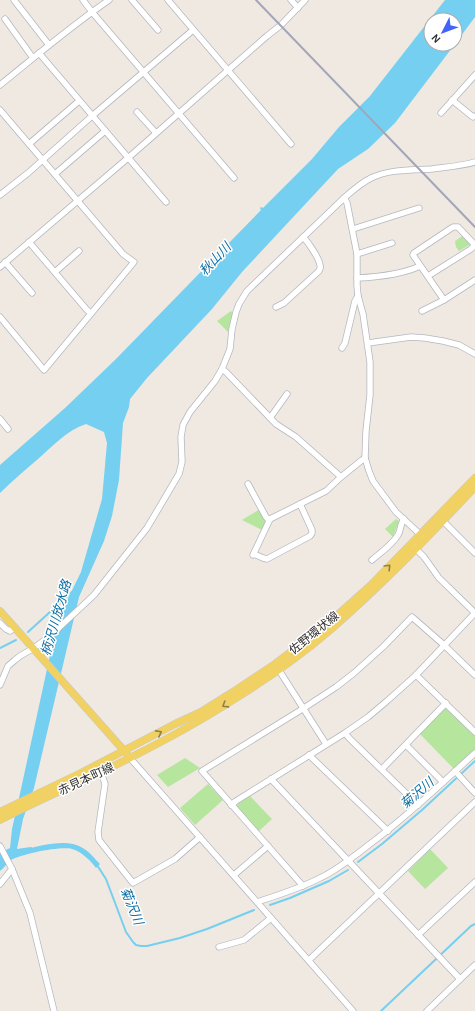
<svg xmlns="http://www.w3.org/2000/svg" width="475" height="1011" font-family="Karla,'Noto Sans JP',sans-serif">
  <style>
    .green { fill: #b6e59e }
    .water { fill: #75cff0 }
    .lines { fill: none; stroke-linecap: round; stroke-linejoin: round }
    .stream { stroke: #75cff0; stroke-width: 2 }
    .minor-casing { stroke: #b4b7c1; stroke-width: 7 }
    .major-casing { stroke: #c9c9c9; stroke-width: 8 }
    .minor { stroke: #fff; stroke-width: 5.5 }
    .major { stroke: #f2d163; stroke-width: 7 }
    .rail { stroke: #a3a6b8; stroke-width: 2 }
    .oneway { stroke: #908048 }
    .labels { text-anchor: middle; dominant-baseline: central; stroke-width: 3; stroke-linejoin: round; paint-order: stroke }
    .street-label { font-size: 12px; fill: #2e2e2e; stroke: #fff }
    .water-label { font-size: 13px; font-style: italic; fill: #0d6fa3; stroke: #fff }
  </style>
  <rect width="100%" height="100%" fill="#efe9e1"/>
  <!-- green -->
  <g class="green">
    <polygon points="464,235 471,244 459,251 456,247 455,241"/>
    <polygon points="231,311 233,313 228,332 217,321"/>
    <polygon points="260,509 266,520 262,530 242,520"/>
    <polygon points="396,519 399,521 393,537 385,529"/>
    <polygon points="443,709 448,709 475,736 475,749 454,769 420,734"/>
    <polygon points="185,758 200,768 168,787 157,775"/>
    <polygon points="208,784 223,800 195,825 180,808"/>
    <polygon points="250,796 272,819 258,832 238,808 237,805 239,803"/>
    <polygon points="430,849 448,868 425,889 408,871"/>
  </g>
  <!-- water -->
  <path class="water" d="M445 0H475V17L455 44V20H431V44H455L395 123 368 149 338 169 242 272 212 309 147 378 130 399 129 407 123 423 119 480 112 516 104 541 79 597 34 788 23 819 17 849 22 850C38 846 67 838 81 847 89 851 94 858 100 864L96 868C90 860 82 852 72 849 60 846 22 854 11 860 7 863 4 868 0 871V853L10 848 12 829 21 789 52 646 59 617 81 572 102 499 107 443 104 432 86 424C67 430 52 447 38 459 25 470 12 481 0 493V465L65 408 116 359 261 210 260 208 261 207 263 208 312 159 339 127 370 96Z"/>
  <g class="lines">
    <!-- stream -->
    <g class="stream">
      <polyline points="28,632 72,592"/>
      <polyline points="0,648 16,640"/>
      <polyline points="17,850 31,848"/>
      <polyline points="358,862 382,844 422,810 475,761"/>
      <polyline points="97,865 106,879 126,932 133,942 136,945 141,946 147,946 180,938 207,929 254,910"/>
      <polyline points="270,905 290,898 329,881 348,870"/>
      <polyline points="381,1011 471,926 475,924"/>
    </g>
    <!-- minor casing -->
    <g class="minor-casing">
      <g id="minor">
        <polyline points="14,0 49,45"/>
        <polyline points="83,0 92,12 234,178"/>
        <polyline points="132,0 158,30"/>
        <polyline points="168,0 291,144"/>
        <polyline points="291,0 298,8"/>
        <polyline points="5,19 33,58"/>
        <polyline points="39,53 166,202"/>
        <path d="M0 85C36 56 71 26 109 0"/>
        <polyline points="452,100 473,117 475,116"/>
        <polyline points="0,110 123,254 134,262 44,370 0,317"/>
        <polyline points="137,112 156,133"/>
        <polyline points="441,113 475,75"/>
        <polyline points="29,144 79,101"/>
        <polyline points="55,174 105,131"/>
        <polyline points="0,195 28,173 92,116 193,30"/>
        <polyline points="344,198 347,203 348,208 357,254 357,285 358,296 363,314 370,362 370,395 366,431 365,458 369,471 373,481 396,512 422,536"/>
        <polyline points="353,229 419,208"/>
        <polyline points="29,242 87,310 91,313"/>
        <polyline points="475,245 458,227 453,227 414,253 413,255 444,300 475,280"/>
        <polyline points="357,254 392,243"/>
        <polyline points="5,262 32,293"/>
        <polyline points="0,267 128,158 267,36 281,25 305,0"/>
        <polyline points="55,272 79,251"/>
        <polyline points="428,276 471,249 475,245"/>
        <path d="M357 278C378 277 401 275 420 266"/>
        <path d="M276 307 284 303 319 271C320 268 321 268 320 265 319 258 308 242 303 237"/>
        <polyline points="422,311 444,300"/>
        <polyline points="368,343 411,337 425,338 443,341 459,345 475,354"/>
        <polyline points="342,348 345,343 355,301 358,296"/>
        <polyline points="222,369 226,372 276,424 296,437 341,477"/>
        <polyline points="270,418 287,394"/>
        <polyline points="0,419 8,429"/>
        <polyline points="248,484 266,517 269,520"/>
        <polyline points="443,521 475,553"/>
        <polyline points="414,547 424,557 439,578 475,613"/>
        <polyline points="254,554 263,558 267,559 310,536 312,533 312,530 300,504"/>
        <polyline points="253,555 270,519 326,491 341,477 362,460 365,458"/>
        <path d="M372 560C380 553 392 545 398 535 401 530 400 524 404 519"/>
        <polyline points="0,623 6,629 10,631 15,627"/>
        <polyline points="277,667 326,744"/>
        <polyline points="416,675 475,732"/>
        <path d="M0 685 8 666 15 660 20 656 34 648 50 636 94 595 147 528 179 474 182 462 181 437 183 425 190 412 215 381 222 369 230 349 232 329 236 312 239 304 247 291 344 198C352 191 361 183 371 178 390 169 412 170 432 169 446 167 461 166 475 162"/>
        <polyline points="345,733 350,739 418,805"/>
        <polyline points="406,745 443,782"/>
        <polyline points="309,755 388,831"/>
        <polyline points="130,758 353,1011"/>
        <polyline points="382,769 446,703"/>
        <polyline points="455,771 475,793"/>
        <polyline points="101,772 105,784 98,832 99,840 133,883 175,859 200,837"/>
        <polyline points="271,779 460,979"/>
        <polyline points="231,805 236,801 345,733 368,717 387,701 416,675 475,613"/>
        <polyline points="0,846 12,869 30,913 54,1011"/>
        <polyline points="234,875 268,846"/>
        <polyline points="0,884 12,869"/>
        <polyline points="303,886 202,771 304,708 336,687 354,673 383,647 412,617 444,645 475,675"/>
        <path d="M257 902C279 895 301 888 320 878 337 870 352 858 366 847 405 818 440 785 475 753"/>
        <polyline points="418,935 475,882"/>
        <polyline points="219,947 244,940 271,918"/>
        <polyline points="309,960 475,802"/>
        <polyline points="427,1011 475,965"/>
      </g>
    </g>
    <!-- major casing -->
    <g class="major-casing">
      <g id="major">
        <polyline points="0,611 127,754"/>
        <polyline points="0,812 79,774 175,724 201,712 233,692 275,664 324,627 371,585 475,478"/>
        <path d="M0 820C33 803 67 788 101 772 147 750 193 726 236 698 268 678 300 656 329 631 381 586 428 537 475 487"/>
      </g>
    </g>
    <!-- minor -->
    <use href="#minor" class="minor"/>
    <!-- major -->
    <use href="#major" class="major"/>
    <!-- rail -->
    <polyline class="rail" points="256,0 475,227"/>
  </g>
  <!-- one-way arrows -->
  <defs><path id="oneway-chevron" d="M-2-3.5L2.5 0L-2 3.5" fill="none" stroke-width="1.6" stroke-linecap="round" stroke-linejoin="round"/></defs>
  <g class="oneway">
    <use href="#oneway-chevron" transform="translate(388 567) rotate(-46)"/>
    <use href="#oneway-chevron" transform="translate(225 705) rotate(148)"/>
    <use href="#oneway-chevron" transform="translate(159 733) rotate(-28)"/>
  </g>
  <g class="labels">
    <!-- street labels -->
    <g class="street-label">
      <text transform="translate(314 633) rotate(-39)">佐野環状線</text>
      <text transform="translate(86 779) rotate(-25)">赤見本町線</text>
    </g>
    <!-- water labels -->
    <g class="water-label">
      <text transform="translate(215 259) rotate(-47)">秋山川</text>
      <text transform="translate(56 618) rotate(-74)">柄沢川放水路</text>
      <text transform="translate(417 793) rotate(-41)">菊沢川</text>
      <text transform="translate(132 906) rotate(68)">菊沢川</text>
    </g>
  </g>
  <!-- north arrow -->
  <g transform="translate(443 32) rotate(228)"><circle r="19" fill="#ffffff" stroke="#ababab"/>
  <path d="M0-3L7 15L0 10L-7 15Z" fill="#4264fb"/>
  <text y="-6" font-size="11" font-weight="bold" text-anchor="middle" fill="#2e2e2e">N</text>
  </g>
</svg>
